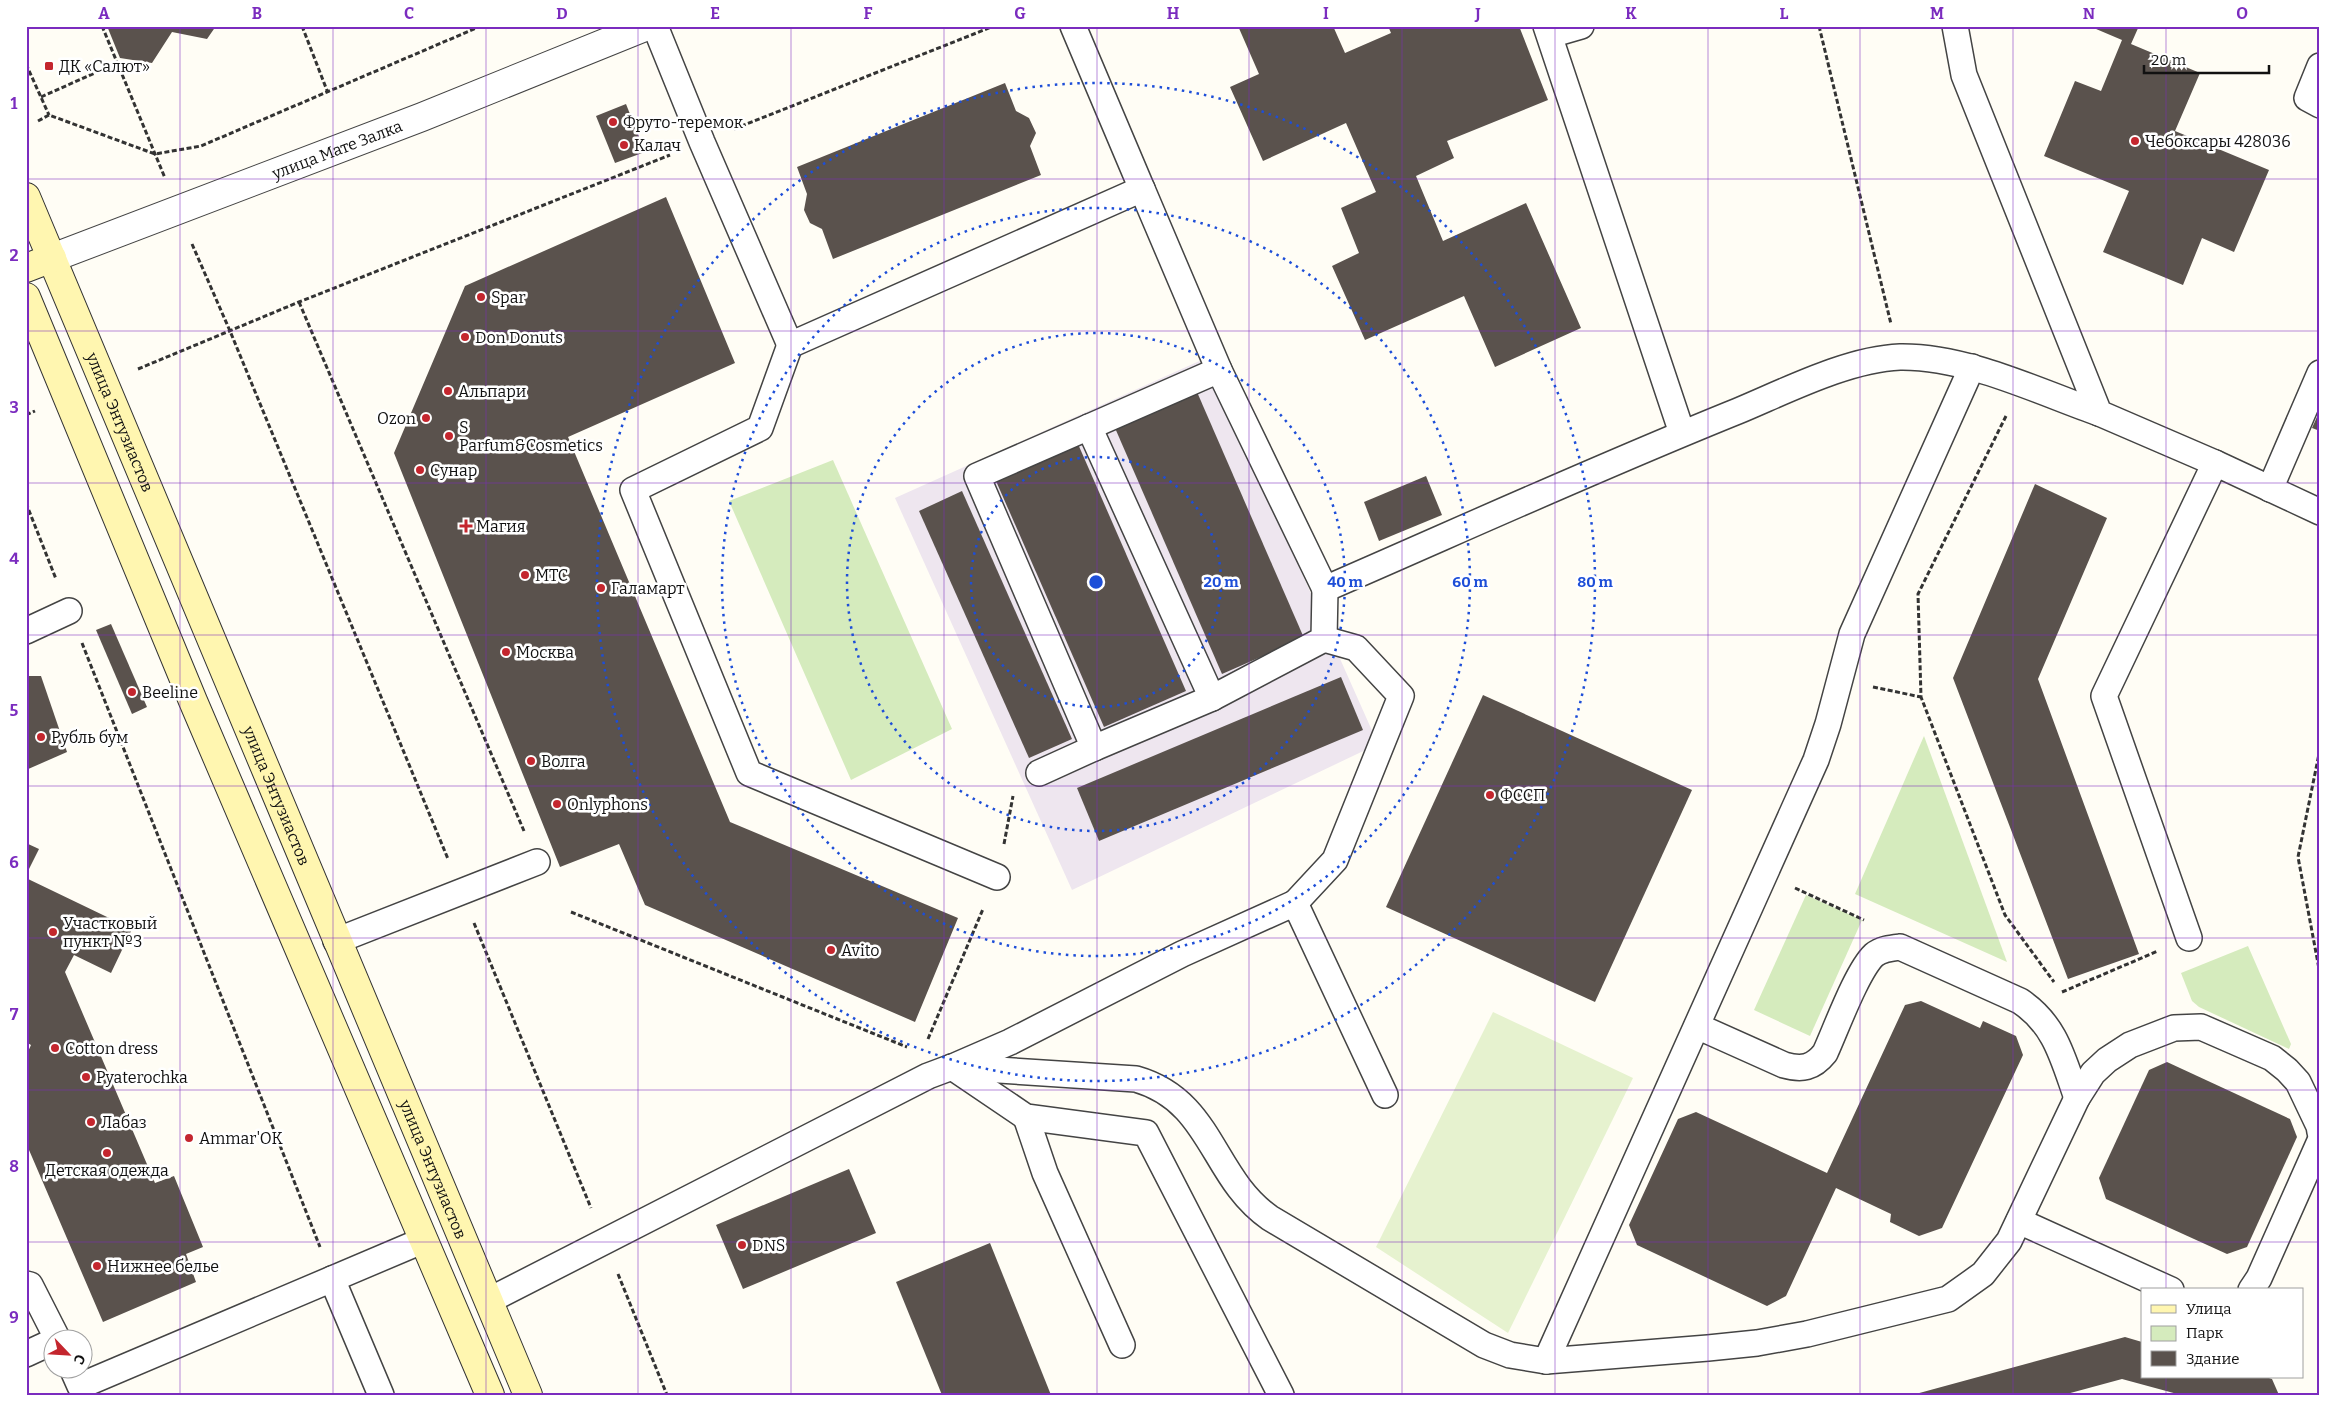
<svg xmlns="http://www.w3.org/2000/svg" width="2346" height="1421" font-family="Bitter,serif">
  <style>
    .industrial { fill: #eee6ef }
    .green { fill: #d5ebbd }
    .pitch { fill: #e6f2cf }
    .building { fill: #5a524d }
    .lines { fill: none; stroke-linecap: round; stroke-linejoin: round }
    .service-casing { stroke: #444; stroke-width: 28 }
    .minor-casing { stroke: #444; stroke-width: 30 }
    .secondary-casing { stroke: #333; stroke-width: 30 }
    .path { stroke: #333; stroke-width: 3; stroke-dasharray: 5 2.5; stroke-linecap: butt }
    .service { stroke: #fff; stroke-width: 25 }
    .minor { stroke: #fff; stroke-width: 28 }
    .secondary { stroke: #fff6b0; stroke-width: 28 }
    .grid { fill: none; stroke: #7b2cbf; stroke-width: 1; stroke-opacity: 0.55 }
    .ring { fill: none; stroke: #1d4ed8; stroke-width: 2.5; stroke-dasharray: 2.5 5 }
    .poi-dot { fill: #c4262e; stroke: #fff; stroke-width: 2 }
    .labels { text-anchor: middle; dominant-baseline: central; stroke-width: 5; stroke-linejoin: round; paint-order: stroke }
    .poi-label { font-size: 16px; fill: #111; stroke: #fff; text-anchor: start }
    .street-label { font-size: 16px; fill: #111; stroke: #fff }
    .centre { fill: #1d4ed8; stroke: #fff; stroke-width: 2.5 }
    .ring-label { font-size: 15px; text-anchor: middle; font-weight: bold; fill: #1d4ed8; stroke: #fff; stroke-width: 5; stroke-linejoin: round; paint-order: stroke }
    .neatline { fill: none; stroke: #7b2cbf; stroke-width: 2 }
    .grid-label { font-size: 16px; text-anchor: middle; font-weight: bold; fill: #7b2cbf }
  </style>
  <rect width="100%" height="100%" fill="#fffdf5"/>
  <!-- industrial -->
  <polygon class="industrial" points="1206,358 1378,744 1072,890 895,498"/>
  <!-- green -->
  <g class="green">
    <polygon points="833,460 952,729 851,780 729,501"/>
    <polygon points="1924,736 2007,962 1855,894"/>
    <polygon points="1806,895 1862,920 1810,1036 1754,1010"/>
    <polygon points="2248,946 2291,1044 2289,1049 2199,1007 2192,1001 2181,973"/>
  </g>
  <!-- pitch -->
  <polygon class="pitch" points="1493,1012 1633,1078 1508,1333 1376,1247"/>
  <!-- building -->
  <g class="building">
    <polygon points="107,26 216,26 207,39 172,32 152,63 120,58"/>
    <polygon points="1238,26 1333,26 1345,53 1391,33 1388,26 1519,26 1548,100 1447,141 1454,158 1416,176 1443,241 1526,203 1581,328 1495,367 1464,296 1365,340 1332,266 1359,253 1341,208 1376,192 1346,123 1263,161 1230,87 1259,74"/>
    <polygon points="2089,26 2139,26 2131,44 2200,73 2175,131 2269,170 2234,252 2202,238 2183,285 2103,252 2129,191 2044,156 2075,81 2101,91 2122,40"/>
    <polygon points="1005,83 1016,111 1029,118 1036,133 1030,146 1041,175 833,259 822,229 810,223 804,210 807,194 797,167"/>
    <polygon points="626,104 645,152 615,163 596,116"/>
    <polygon points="666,197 735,363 568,437 730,822 958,918 915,1022 645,905 619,844 560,867 394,453 465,286"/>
    <polygon points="1197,392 1304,638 1222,674 1115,428"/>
    <polygon points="2320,410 2320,431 2312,428"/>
    <polygon points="1078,444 1186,691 1104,727 996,481"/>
    <polygon points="1426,476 1442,515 1379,541 1364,502"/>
    <polygon points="2035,484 2107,518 2038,679 2139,954 2068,979 1953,678"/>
    <polygon points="962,491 1072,739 1029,758 919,511"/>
    <polygon points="111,624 147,707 132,714 96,630"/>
    <polygon points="26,676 41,676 67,752 26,770"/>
    <polygon points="1341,677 1363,730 1099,841 1077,788"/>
    <polygon points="1483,695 1692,790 1595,1002 1386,907"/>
    <polygon points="26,843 39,849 26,875"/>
    <polygon points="26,878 132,929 111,973 74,955 65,972 155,1183 174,1176 203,1247 186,1254 196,1282 103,1322 26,1143 26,1056 31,1045 26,1042"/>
    <polygon points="1921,1001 1980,1028 1983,1021 2016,1036 2023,1055 1942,1228 1919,1236 1890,1222 1891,1214 1836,1188 1786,1296 1767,1306 1637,1245 1629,1225 1678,1119 1696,1112 1827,1173 1905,1005"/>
    <polygon points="2167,1062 2290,1119 2297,1137 2247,1247 2227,1254 2106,1199 2099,1178 2149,1070"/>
    <polygon points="849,1169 876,1233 743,1289 716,1225"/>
    <polygon points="990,1243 1051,1395 942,1395 896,1282"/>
    <polygon points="2125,1337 2142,1342 2142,1377 2266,1377 2272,1379 2279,1395 2181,1395 2122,1379 2063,1395 1912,1395"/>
  </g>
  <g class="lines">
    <!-- service casing -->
    <g class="service-casing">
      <g id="service">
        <polyline points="655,26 702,142 790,345 1142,189 1073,26"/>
        <polyline points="1546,26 1682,433"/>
        <polyline points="1955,26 1964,75 2099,413 2215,463 2104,696 2189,938"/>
        <polyline points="1550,35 1581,26"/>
        <polyline points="2320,66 2307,98 2320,105"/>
        <path d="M1142 189 1219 370 1325 589C1463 529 1599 467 1738 411 1786 391 1848 359 1900 357 1966 356 2037 391 2099 413"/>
        <polyline points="790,345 760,428 633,490 749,773 997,877"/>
        <polyline points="1219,370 977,476 1094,748 1212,698 1324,639 1325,589"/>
        <polyline points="1089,427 1212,698"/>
        <polyline points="2215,463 2320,512"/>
        <polyline points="2270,489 2320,373"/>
        <polyline points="26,631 69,611"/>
        <polyline points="1039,773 1094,748"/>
        <polyline points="1295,903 1335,860 1401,696 1356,648 1324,639"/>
        <polyline points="336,941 537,862"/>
        <path d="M1697 1026 1784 1065C1802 1070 1813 1068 1825 1053 1836 1029 1857 971 1874 955 1881 949 1891 948 1900 947L2020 1001C2056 1025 2063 1059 2077 1098"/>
        <polyline points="957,1065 1010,1042 1182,954 1295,903 1385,1095"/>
        <path d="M952 1067 1136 1079C1213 1101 1211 1177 1270 1218L1484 1345 1510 1355 1546 1361 1708 1348 1757 1343 1807 1334 1948 1299 1983 1274 2009 1241 2077 1098 2093 1073 2107 1060 2130 1045 2174 1028 2201 1027 2272 1058 2287 1070 2298 1082 2319 1126 2320 1132"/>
        <polyline points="1026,1117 1045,1173 1122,1345"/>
        <polyline points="2019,1221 2171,1290"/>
        <polyline points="332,1279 381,1395"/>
        <polyline points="26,1284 30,1285 57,1338"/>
        <polyline points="2251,1290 2259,1278 2320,1141"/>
        <polyline points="488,1301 928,1076 952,1067 1026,1117 1146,1133 1281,1395"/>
        <polyline points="26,1354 52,1342"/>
        <polyline points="1546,1361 1816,760 1828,724 1852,634 1972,367"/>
        <polyline points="72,1368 80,1386 424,1240"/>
      </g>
    </g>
    <!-- minor casing -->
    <g class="minor-casing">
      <g id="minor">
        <path id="s1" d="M52 258 422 117 647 26"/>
      </g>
    </g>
    <!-- secondary casing -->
    <g class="secondary-casing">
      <g id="secondary">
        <path id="s2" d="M26 197 528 1395"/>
        <polyline points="26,268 52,258"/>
        <polyline points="26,297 193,701 490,1395"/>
      </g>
    </g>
    <!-- path -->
    <g class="path">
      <polyline points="102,26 165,178"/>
      <polyline points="302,26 328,93"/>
      <polyline points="1819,26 1891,324"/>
      <polyline points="26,27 28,26"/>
      <polyline points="26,64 49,115"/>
      <polyline points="41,97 117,63"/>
      <polyline points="38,121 49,115 155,154 201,146 481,26"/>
      <polyline points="734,129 994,26"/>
      <polyline points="192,244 230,331 448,859"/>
      <polyline points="299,302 524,831"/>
      <polyline points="138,369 299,302 670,155"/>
      <polyline points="26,415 35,411"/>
      <polyline points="2006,416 1918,594 1921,697 2005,915 2054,982"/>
      <polyline points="26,503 56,579"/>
      <polyline points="82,643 320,1247"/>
      <polyline points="1873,687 1921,697"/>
      <polyline points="2320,749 2298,857 2320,974"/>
      <polyline points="1004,844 1013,796"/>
      <polyline points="1795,888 1864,920"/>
      <polyline points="571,912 907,1047"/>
      <polyline points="474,923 591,1208"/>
      <polyline points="2062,992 2158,951"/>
      <polyline points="928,1039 983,909"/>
      <polyline points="618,1274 667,1395"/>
    </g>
    <!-- service -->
    <use href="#service" class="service"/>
    <!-- minor -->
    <use href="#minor" class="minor"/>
    <!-- secondary -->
    <use href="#secondary" class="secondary"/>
  </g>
  <!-- grid -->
  <path class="grid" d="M180 26V1395M333 26V1395M486 26V1395M638 26V1395M791 26V1395M944 26V1395M1097 26V1395M1249 26V1395M1402 26V1395M1555 26V1395M1708 26V1395M1860 26V1395M2013 26V1395M2166 26V1290M26 179H2320M26 331H2320M26 483H2320M26 635H2320M26 786H2320M26 938H2320M26 1090H2320M26 1242H2320M2166 1377V1395"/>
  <!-- distance rings -->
  <g class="ring">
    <circle cx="1096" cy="582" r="125"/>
    <circle cx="1096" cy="582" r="249"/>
    <circle cx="1096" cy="582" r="374"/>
    <circle cx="1096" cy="582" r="499"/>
  </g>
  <!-- markers -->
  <g class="poi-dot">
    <rect x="44" y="61" width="10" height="10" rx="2.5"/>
    <circle cx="613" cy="122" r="5"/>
    <circle cx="2135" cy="141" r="5"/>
    <circle cx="624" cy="145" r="5"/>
    <circle cx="481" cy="297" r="5"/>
    <circle cx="465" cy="337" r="5"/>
    <circle cx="448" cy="391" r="5"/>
    <circle cx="426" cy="418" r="5"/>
    <circle cx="449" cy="436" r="5"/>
    <circle cx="420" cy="470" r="5"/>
    <path d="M463.5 518.5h5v5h5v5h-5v5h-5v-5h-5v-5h5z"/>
    <circle cx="525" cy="575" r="5"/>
    <circle cx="601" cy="588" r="5"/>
    <circle cx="506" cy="652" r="5"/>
    <circle cx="132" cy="692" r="5"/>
    <circle cx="41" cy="737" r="5"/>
    <circle cx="531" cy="761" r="5"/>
    <circle cx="1490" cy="795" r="5"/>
    <circle cx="557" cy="804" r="5"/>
    <circle cx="53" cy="932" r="5"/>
    <circle cx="831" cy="950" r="5"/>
    <circle cx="55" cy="1048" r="5"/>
    <circle cx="86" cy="1077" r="5"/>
    <circle cx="91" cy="1122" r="5"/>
    <circle cx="189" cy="1138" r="5"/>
    <circle cx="107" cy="1153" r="5"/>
    <circle cx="742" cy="1245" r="5"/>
    <circle cx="97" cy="1266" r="5"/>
  </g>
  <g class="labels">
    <!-- poi labels -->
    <g class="poi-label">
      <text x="59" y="66">ДК «Салют»</text>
      <text x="623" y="122">Фруто-теремок</text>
      <text x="2145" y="141">Чебоксары 428036</text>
      <text x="634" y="145">Калач</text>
      <text x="491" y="297">Spar</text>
      <text x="475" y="337">Don Donuts</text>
      <text x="458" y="391">Альпари</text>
      <text x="416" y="418" text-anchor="end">Ozon</text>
      <text x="459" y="427">S<tspan x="459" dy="18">Parfum&amp;Cosmetics</tspan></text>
      <text x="430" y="470">Сунар</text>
      <text x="476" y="526">Магия</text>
      <text x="535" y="575">МТС</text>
      <text x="611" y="588">Галамарт</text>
      <text x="516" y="652">Москва</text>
      <text x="142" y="692">Beeline</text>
      <text x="51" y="737">Рубль бум</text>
      <text x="541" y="761">Волга</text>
      <text x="1500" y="795">ФССП</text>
      <text x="567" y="804">Onlyphons</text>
      <text x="63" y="923">Участковый<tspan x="63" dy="18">пункт №3</tspan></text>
      <text x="841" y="950">Avito</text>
      <text x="65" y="1048">Cotton dress</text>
      <text x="96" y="1077">Pyaterochka</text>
      <text x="101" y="1122">Лабаз</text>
      <text x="199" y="1138">Ammar'OK</text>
      <text x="107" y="1170" text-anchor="middle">Детская одежда</text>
      <text x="752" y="1245">DNS</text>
      <text x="107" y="1266">Нижнее белье</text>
    </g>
    <!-- street labels -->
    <g class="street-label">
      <text stroke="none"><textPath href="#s1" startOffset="305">улица Мате Залка</textPath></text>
      <text stroke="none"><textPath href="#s2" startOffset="244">улица Энтузиастов</textPath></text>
      <text stroke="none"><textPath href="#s2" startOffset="649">улица Энтузиастов</textPath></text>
      <text stroke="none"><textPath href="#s2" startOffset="1054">улица Энтузиастов</textPath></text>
    </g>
  </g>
  <circle cx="1096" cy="582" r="8" class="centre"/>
  <g class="ring-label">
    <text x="1221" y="587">20 m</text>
    <text x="1345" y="587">40 m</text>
    <text x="1470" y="587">60 m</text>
    <text x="1595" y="587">80 m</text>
  </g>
  <!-- border -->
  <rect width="2346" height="1421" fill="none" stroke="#ffffff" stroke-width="55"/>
  <!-- legend -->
  <rect x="2141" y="1288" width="162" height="90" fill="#ffffff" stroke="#a0a0a0"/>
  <rect x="2151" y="1305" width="25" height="8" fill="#fff6b0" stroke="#a0a0a0"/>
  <text x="2186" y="1314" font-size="15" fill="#111111">Улица</text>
  <rect x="2151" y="1326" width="25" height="15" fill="#d5ebbd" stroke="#a0a0a0"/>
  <text x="2186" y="1338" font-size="15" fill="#111111">Парк</text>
  <rect x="2151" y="1351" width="25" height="15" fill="#5a524d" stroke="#a0a0a0"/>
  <text x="2186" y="1364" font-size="15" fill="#111111">Здание</text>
  <!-- north arrow -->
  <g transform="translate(68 1354) rotate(115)"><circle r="24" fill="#ffffff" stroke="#a0a0a0"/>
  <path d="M0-4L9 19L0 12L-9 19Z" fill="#c4262e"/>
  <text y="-8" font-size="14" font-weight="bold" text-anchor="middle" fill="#111111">С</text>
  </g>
  <!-- scale -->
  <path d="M2144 65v8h125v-8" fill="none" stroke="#111111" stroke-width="2.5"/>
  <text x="2151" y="65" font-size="15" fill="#111111" stroke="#ffffff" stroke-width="4" paint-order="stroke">20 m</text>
  <rect x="28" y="28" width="2290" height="1366" class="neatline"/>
  <g class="grid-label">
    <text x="104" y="19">A</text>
    <text x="257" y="19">B</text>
    <text x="409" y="19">C</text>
    <text x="562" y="19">D</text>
    <text x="715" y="19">E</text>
    <text x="868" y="19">F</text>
    <text x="1020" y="19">G</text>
    <text x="1173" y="19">H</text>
    <text x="1326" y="19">I</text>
    <text x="1478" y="19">J</text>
    <text x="1631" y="19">K</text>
    <text x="1784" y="19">L</text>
    <text x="1937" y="19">M</text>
    <text x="2089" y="19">N</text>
    <text x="2242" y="19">O</text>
    <text x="14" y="109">1</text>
    <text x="14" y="261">2</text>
    <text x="14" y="413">3</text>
    <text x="14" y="564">4</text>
    <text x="14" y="716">5</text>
    <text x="14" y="868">6</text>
    <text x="14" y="1020">7</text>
    <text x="14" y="1172">8</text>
    <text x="14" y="1323">9</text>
  </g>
</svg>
